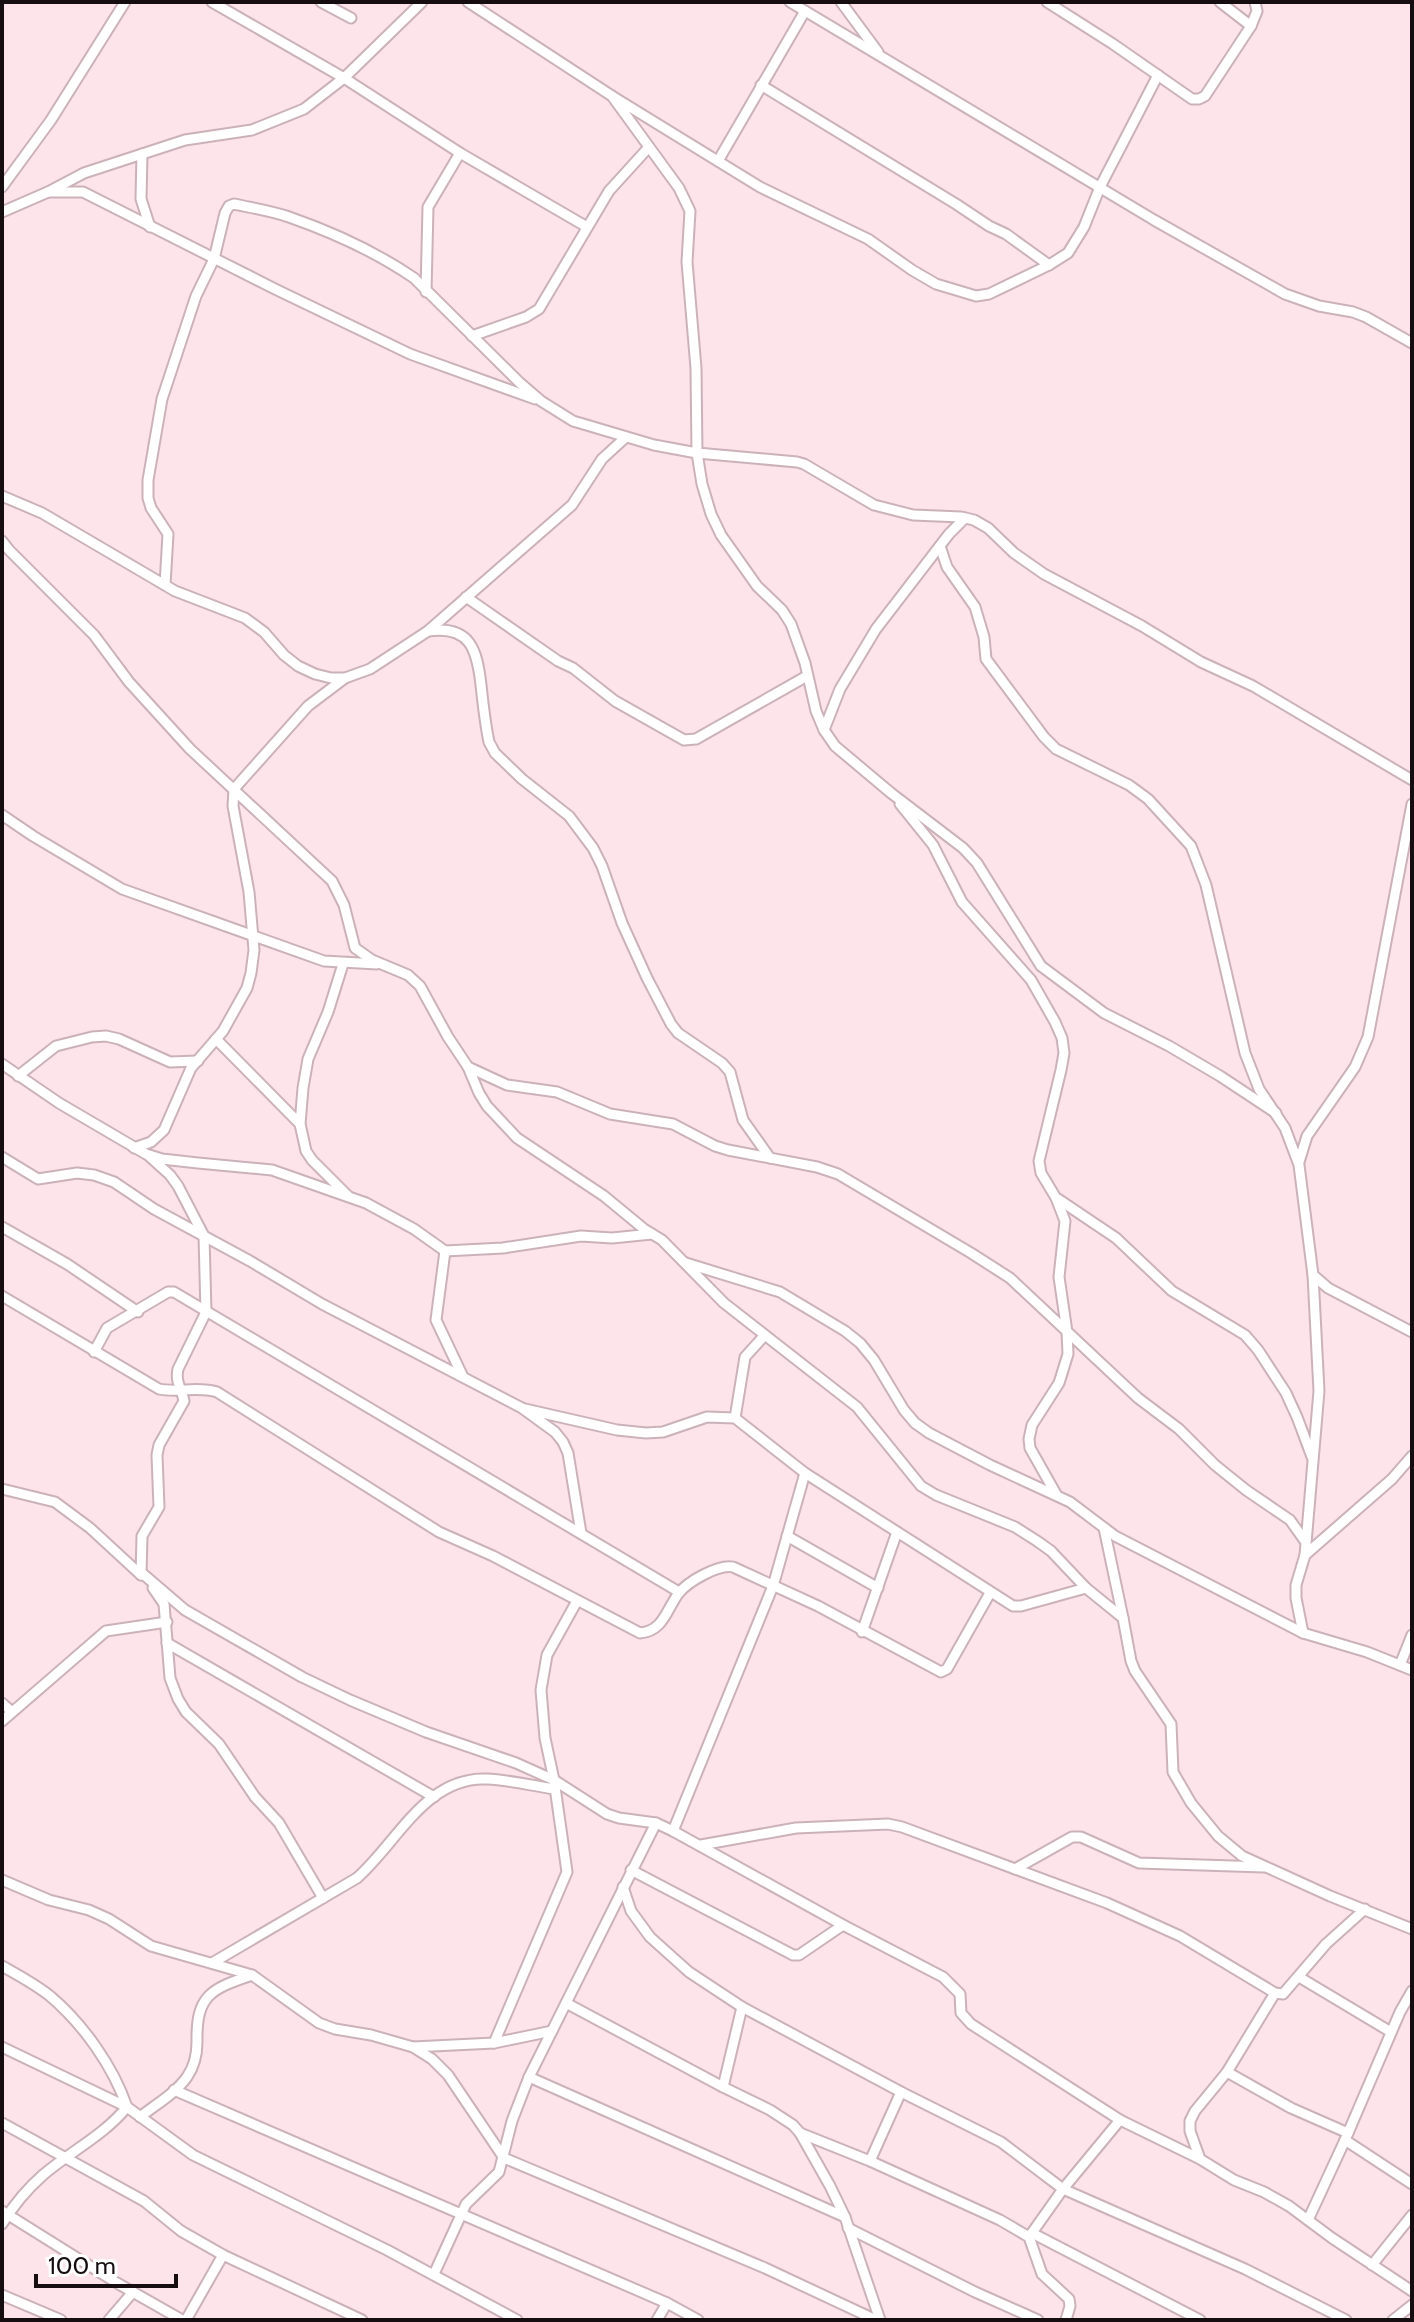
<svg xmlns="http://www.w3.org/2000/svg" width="1414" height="2322" font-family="Cabin,sans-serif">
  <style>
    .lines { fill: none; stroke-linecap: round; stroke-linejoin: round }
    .street-casing { stroke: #cbb2b9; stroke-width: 13 }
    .street { stroke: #fff; stroke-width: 9 }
  </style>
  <rect width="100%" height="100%" fill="#fde3ea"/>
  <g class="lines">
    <!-- street casing -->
    <g class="street-casing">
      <g id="street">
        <polyline points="212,2 344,78 460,153 587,227"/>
        <polyline points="321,2 351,18"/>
        <polyline points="468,2 612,96 760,187 868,239 912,270 936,284 976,296 989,294 1049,265 1068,253 1084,227 1100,187 1158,75"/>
        <polyline points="790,2 1154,220 1285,294 1319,306 1353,312 1366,317 1412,343"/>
        <polyline points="841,2 878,52"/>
        <polyline points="1047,2 1113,44 1192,99 1199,99 1205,96 1251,26 1257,11 1255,2"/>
        <polyline points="1220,2 1251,26"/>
        <polyline points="761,85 956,204 989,226 1006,234 1049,265"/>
        <polyline points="612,96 679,188 690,211 687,262 696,368 697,453 702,484 711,514 721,535 757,586 782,610 791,624 805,663 816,711 824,730 835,746 891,793 963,848 977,863 1041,966 1104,1013 1169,1046 1220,1076 1276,1113"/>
        <polyline points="142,154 141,199 150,227"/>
        <polyline points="718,161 805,11"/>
        <polyline points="2,187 51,120 125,2"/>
        <polyline points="48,192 83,192 275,289 410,354 535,399"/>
        <polyline points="2,212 48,192 84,173 185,140 252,130 304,109 344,78 422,2"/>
        <polyline points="426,292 428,207 460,153"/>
        <polyline points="472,336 526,317 539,309 609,191 649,147"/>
        <polyline points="2,496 42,513 175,591 245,618 264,632 284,655 298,666 315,674 331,678 345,678 370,669 428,631 572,505 602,459 626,437"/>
        <polyline points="2,541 9,550 94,635 129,682 190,749 332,881 344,905 355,948 372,960 408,975 420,986 448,1037 468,1067 479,1093 487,1106 517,1138 604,1196 644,1229 662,1240 724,1303 857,1407 921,1486 936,1495 1015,1527 1037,1541 1051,1551 1086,1588 1123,1618 1131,1661 1135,1671 1171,1724 1173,1772 1191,1803 1218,1836 1242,1856 1330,1896 1412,1929"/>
        <polyline points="940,546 947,567 975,607 984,637 986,659 1044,737 1056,749 1129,785 1148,799 1191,846 1206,885 1245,1053 1259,1089 1285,1128 1299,1165 1313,1275 1319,1391 1305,1555 1296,1585 1296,1598 1303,1633"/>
        <path d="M165 585 168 534 151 508 148 498V480L162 399 196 296 214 259 225 213 229 206 234 204C252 208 272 211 289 217 332 232 376 252 414 278L520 383 541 401 573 421 654 445 697 453 797 462 804 464 874 505 913 515 961 517 974 520 988 528 1014 553 1044 574 1142 626 1201 662 1253 686 1412 780"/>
        <polyline points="466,597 558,661 573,668 615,701 684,740 696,739 807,676"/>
        <path d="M428 631C470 625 477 649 481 685 483 704 485 723 489 742L495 753 522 779 569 816 593 848 602 866 622 923 647 978 671 1024 678 1033 722 1063 730 1072 743 1120 770 1158"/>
        <polyline points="824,730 840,689 876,629 949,534 965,518"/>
        <polyline points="900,804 933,845 962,902 1031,980 1055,1022 1062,1038 1064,1053 1061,1070 1039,1161 1041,1173 1056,1198 1065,1221 1059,1277 1067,1332 1068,1354 1059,1383 1032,1425 1029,1439 1030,1448 1056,1494"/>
        <polyline points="2,815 33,836 122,889 324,961 377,964"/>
        <polyline points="343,964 328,1012 308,1059 303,1088 300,1124 306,1151 312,1160 348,1196"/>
        <polyline points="216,1039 300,1124"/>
        <polyline points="2,1064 59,1103 146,1154 162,1159 198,1163 272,1170 366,1203 414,1229 445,1251 503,1248 581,1236 612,1238 652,1234"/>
        <polyline points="468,1067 507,1085 557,1092 610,1114 673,1124 715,1146 728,1150 817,1167 838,1174 971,1253 1010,1278 1138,1398 1179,1429 1215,1465 1246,1490 1290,1520 1305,1541"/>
        <polyline points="18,1076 56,1046 92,1037 106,1036 119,1039 170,1062 198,1061"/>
        <polyline points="134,1148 151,1142 164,1130 191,1068 223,1031 247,988 251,973 254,950 249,892 233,806 234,789 308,706 345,678"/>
        <polyline points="2,1157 38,1179 77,1173 94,1175 114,1182 154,1209 250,1261 322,1304 522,1408 555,1432 563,1442 568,1453 581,1533"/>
        <polyline points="1299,1162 1307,1136 1355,1067 1368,1037 1412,804"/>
        <polyline points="1058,1199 1116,1238 1172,1291 1245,1335 1258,1350 1286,1393 1297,1417 1312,1457"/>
        <polyline points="2,1227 67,1264 138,1312"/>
        <polyline points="445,1251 436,1320 463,1377"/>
        <polyline points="686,1263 780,1292 845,1331 860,1343 874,1360 904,1410 915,1423 929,1433 990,1465 1070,1502 1115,1536 1303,1633 1367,1652 1412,1670"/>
        <polyline points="1313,1275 1328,1288 1412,1332"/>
        <path d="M2 1296 159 1389C178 1393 198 1386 217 1392L439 1532 493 1556 640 1633C663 1631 666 1611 678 1594 687 1582 718 1564 733 1567L818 1606 941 1672 947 1669 990 1593"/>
        <polyline points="94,1352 107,1328 168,1292 174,1292 679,1592"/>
        <polyline points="525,1409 617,1430 646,1433 663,1432 707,1417 735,1418 805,1473 1013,1606 1021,1606 1086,1588"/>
        <polyline points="735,1418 745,1357 764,1336"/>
        <polyline points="2,1489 55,1502 90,1528 141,1575 143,1574 185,1610 302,1677 350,1700 426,1732 516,1763 554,1780 607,1814 619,1818 656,1823 673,1831 843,1925 943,1977 960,1994 961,2013 971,2024 1120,2120 1200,2159 1234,2180 1264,2192 1289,2206 1332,2238 1412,2291"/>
        <polyline points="1104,1528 1123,1618"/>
        <polyline points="787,1536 878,1588"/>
        <polyline points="1305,1555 1392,1479 1412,1456"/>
        <path d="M141 1575 142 1536 159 1507 157 1455 159 1445 184 1401C182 1390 175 1382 178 1369L206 1312 204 1236 178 1186 170 1175 149 1156"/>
        <polyline points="153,1588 164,1604 170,1678 178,1699 186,1712 219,1744 255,1797 279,1823 323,1898"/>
        <polyline points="862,1632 897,1532"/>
        <polyline points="167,1643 434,1797"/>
        <polyline points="1400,1665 1412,1635"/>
        <polyline points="2,1703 11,1711"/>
        <polyline points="2,1721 106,1631 167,1622"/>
        <polyline points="673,1831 773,1586 805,1473"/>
        <polyline points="701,1845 796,1828 888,1824 902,1827 1107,1903 1180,1936 1275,1993 1283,1994 1326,1944 1365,1909"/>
        <polyline points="1015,1869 1072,1837 1081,1837 1139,1863 1264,1867"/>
        <polyline points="631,1870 793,1955 799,1955 843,1925"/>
        <polyline points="2,1880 49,1900 89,1910 109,1919 151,1946 252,1975 319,2023 335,2029 371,2035 413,2047 432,2059 448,2075 504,2158 765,2268 876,2320"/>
        <polyline points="623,1887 631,1911 650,1937 689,1972 742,2007 901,2092 1001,2142 1063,2189 1245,2269 1346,2320"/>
        <path d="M212 1963 357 1878C397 1843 426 1776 487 1779 510 1780 533 1786 555 1789"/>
        <path d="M2 1966C18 1975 35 1984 50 1996 83 2024 113 2066 127 2107 103 2136 71 2151 43 2175 27 2189 13 2206 2 2224"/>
        <polyline points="1299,1977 1391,2032"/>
        <polyline points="566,2003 723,2087 770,2110 793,2125 800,2133 830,2186 845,2217 880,2320"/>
        <polyline points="494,2043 567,1872 554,1780 545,1738 541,1690 547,1655 577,1601"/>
        <polyline points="2,2047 127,2107 193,2155 387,2250 517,2320"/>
        <polyline points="413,2047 494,2043 552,2031"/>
        <polyline points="1227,2072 1291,2108 1348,2133"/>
        <polyline points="529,2077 845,2217"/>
        <polyline points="723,2087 742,2007"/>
        <polyline points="174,2090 667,2303 698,2320"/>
        <path d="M140 2117C155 2105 176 2093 187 2077 194 2067 197 2054 197 2042 196 1995 211 1989 252 1975"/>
        <polyline points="2,2123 144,2201 181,2231 223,2255 362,2320"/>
        <polyline points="800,2133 870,2161 1000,2220 1029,2237 1042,2274 1069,2299 1070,2306 1066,2320"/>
        <polyline points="1345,2140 1412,2184"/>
        <polyline points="1200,2159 1190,2131 1190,2121 1195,2111 1227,2072 1275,1993"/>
        <polyline points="870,2161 901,2092"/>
        <polyline points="2,2211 117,2283 182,2320"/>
        <polyline points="1308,2220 1345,2140 1400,2012 1412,1991"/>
        <polyline points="848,2228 975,2292 1038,2320"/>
        <polyline points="1032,2233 1200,2320"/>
        <polyline points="1029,2237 1063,2189 1120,2120"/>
        <polyline points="1372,2265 1412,2215"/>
        <polyline points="434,2274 466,2204 499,2172 512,2121 529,2077 656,1823"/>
        <polyline points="2,2295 61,2320"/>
        <polyline points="109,2320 133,2292"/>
        <polyline points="186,2320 223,2255"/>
        <polyline points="657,2320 667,2303"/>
        <polyline points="1393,2320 1412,2305"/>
      </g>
    </g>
    <!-- street -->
    <use href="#street" class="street"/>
  </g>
  <!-- border -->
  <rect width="1414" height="2322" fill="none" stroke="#150d10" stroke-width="8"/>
  <!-- scale -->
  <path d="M36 2274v12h140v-12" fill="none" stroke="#150d10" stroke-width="4"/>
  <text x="48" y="2274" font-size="24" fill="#150d10" stroke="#ffffff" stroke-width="6" paint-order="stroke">100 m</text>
</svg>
